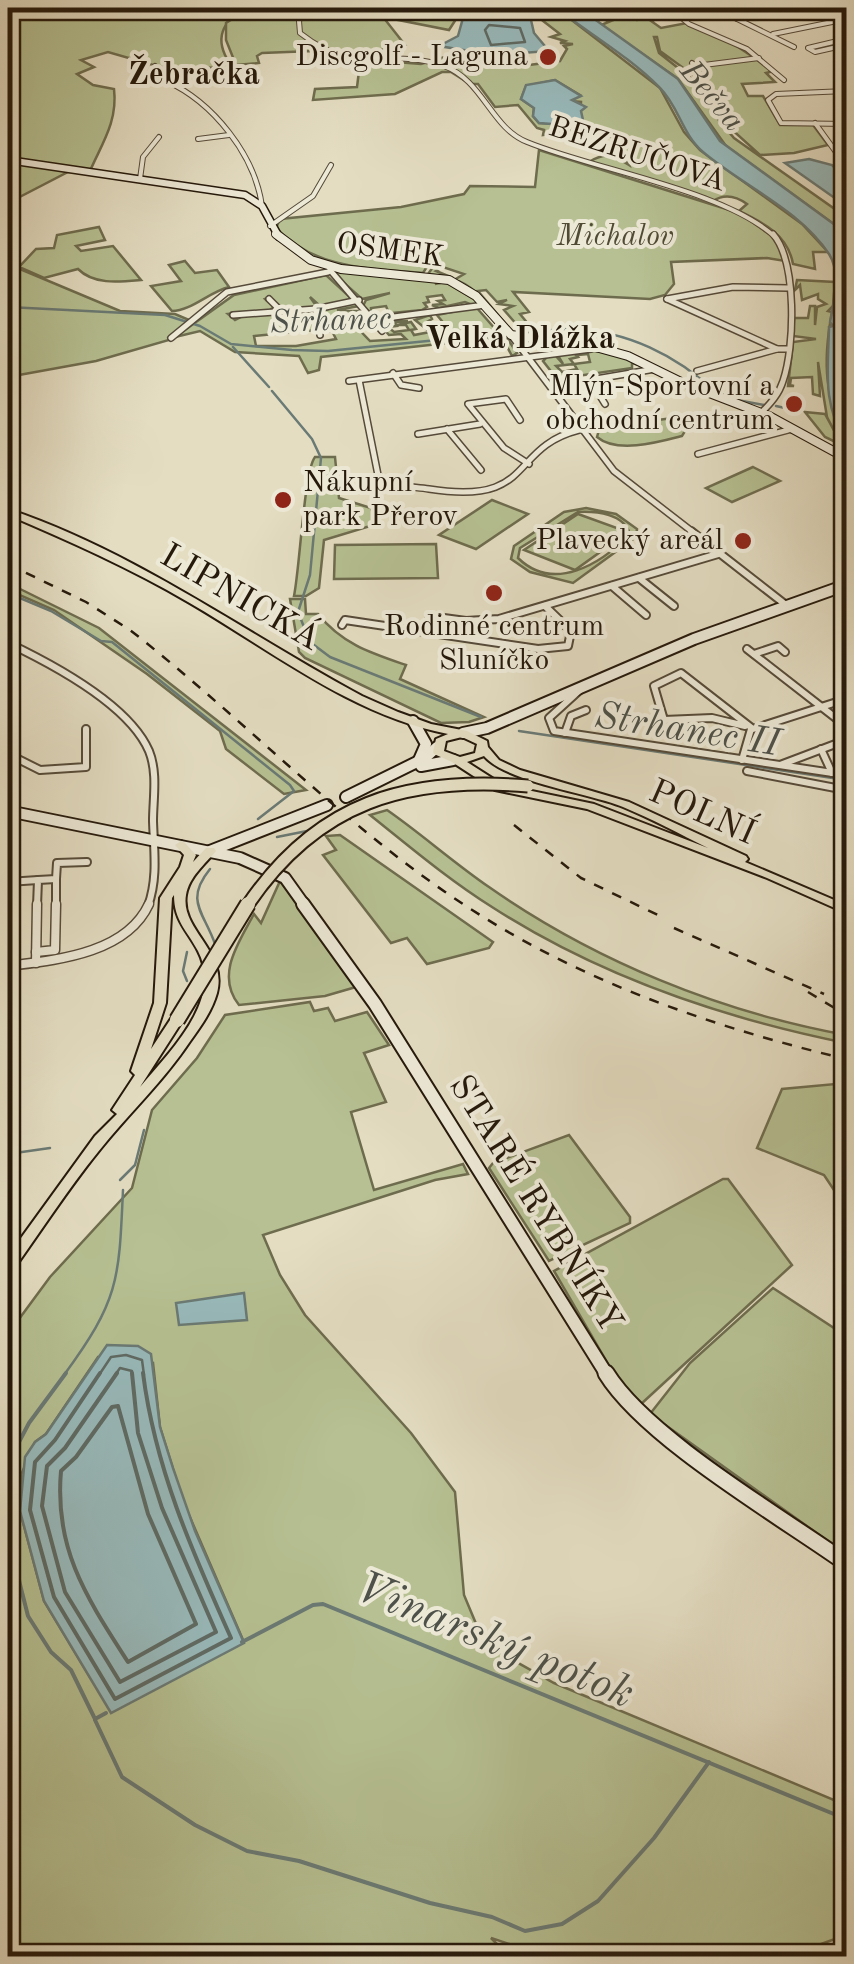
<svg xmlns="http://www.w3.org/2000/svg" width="854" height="1964" font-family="'Old Standard TT',serif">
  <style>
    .green { fill: #b6c092; stroke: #6e6c4e; stroke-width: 2.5; fill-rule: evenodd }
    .water { fill: #98babc; stroke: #6a7a75; stroke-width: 2.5 }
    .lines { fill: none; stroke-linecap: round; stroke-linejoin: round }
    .shore-far1 { stroke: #5e6a64; stroke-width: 2.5 }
    .shore { stroke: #5e6a64; stroke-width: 4 }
    .stream-far1 { stroke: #6a7a75; stroke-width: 2.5 }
    .stream { stroke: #6a7a75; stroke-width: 4 }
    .street-tunnel { stroke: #beb69d; stroke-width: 6; stroke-dasharray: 6 4; stroke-linecap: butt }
    .street-far3-casing { stroke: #554a39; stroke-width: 6 }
    .street-far2-casing { stroke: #554a39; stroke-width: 8 }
    .street-far1-casing { stroke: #554a39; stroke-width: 10 }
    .street-casing { stroke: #554a39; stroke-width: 11 }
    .secondary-far4-casing { stroke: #25190b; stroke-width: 9 }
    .secondary-far3-casing { stroke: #25190b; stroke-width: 10 }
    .secondary-far2-casing { stroke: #25190b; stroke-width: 14 }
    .secondary-far1-casing { stroke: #25190b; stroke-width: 16 }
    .secondary-casing { stroke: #25190b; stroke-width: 19 }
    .primary-casing { stroke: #25190b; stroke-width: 4 }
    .street-far3 { stroke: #ede9d7; stroke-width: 4 }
    .street-far2 { stroke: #ede9d7; stroke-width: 5 }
    .street-far1 { stroke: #ede9d7; stroke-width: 6 }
    .street { stroke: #ede9d7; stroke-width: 8 }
    .secondary-far4 { stroke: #ede9d7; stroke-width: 6 }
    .secondary-far3 { stroke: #ede9d7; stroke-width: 8 }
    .secondary-far2 { stroke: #ede9d7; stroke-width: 10 }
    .secondary-far1 { stroke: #ede9d7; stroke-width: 12 }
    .secondary { stroke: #ede9d7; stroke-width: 15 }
    .primary { fill: #e4ddc2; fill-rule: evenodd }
    .rail { stroke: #25190b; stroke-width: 2.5; stroke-dasharray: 10 10; stroke-linecap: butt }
    .primary-bridge-far1-casing { stroke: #25190b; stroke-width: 15; stroke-linecap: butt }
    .primary-bridge-casing { stroke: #25190b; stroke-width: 18; stroke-linecap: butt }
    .primary-bridge-far1 { stroke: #e4ddc2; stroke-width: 11 }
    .primary-bridge { stroke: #e4ddc2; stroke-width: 14 }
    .poi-dot { fill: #8f2418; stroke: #ede9d7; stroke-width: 4 }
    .labels { text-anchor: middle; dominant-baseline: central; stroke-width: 8; stroke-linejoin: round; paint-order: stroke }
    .far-poi-label { font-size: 30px; fill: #25190b; stroke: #ede9d7; text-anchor: end }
    .far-street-label { font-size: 30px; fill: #25190b; stroke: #ede9d7 }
    .far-park-label { font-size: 30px; font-style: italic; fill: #504b34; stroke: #ede9d7 }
    .far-neighbourhood-label { font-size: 32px; font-weight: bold; fill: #25190b; stroke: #ede9d7 }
    .far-water-label { font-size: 32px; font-style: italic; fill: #4d5149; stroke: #ede9d7 }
    .street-label { font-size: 35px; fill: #25190b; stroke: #ede9d7 }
    .water-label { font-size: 38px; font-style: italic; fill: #4d5149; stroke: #ede9d7 }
    .near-water-label { font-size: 45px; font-style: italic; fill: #4d5149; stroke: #ede9d7 }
  </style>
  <rect width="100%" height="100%" fill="#e4ddc2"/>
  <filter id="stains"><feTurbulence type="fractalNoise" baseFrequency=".002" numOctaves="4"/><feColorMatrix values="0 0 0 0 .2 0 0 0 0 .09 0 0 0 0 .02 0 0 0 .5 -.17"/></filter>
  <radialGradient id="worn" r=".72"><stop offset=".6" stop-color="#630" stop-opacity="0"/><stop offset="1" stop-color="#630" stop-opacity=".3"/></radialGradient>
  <!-- green -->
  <g class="green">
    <path d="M8 8H243C219 25 214 43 233 68L160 67 108 52 81 60 94 67 77 74 93 85 114 89C118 122 101 145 90 171L68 172 8 203Z"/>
    <path d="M250 8H556L660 88 684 132 700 150 802 224 828 252H813L815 269 793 264C788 235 764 223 739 211L747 204C736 196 725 193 713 201L589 162C606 152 613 155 629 165 622 149 616 132 596 134L590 128 543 135 544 130 537 128 518 105 495 107 478 84H470L451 72H442L395 94 313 100 315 89 357 87 360 63 313 51 262 53 257 56 259 63 236 65 226 40V23ZM498 10 534 14 560 34 551 37 565 41 560 43 573 44 564 46 567 49 560 61 521 66 448 56 421 64 360 59 361 54 405 45 383 17 449 30 458 16ZM555 80 580 95 571 101 581 102 580 125 539 123 533 116 534 108 521 99 526 86Z"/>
    <polygon points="580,8 616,8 603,11 637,20 672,14 651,21 661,28 687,23 732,43 774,71 766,73 775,82 742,84 748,96 763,96 780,125 813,125 828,145 794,153 760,155 729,127 700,80 660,51 657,37 654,37 659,53 701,86 718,119 734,138 846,217 846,233 726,146 678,79 601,25 611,21 594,18"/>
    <path d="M539 150 739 213 776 239 785 261 767 258 671 262 674 284 665 295 650 299 513 292 529 312 520 314 529 325 518 326 504 310 513 306 499 304 507 300 497 302 486 290 478 291 509 328C493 310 473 283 454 280L464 274 443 267 436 271 453 278 428 274 433 267 428 265 423 273C367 268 317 270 276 228L280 219 401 207 464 194 470 186 535 187Z"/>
    <path d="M99 227 105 240 76 246 81 251 113 246 141 280C119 282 94 285 78 269L44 278 19 267 36 249 54 248 57 235Z"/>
    <path d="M185 261 195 273 217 270 229 287C209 292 191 311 172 311L151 286 181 281 169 265Z"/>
    <polygon points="8,264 120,311 175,314 189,320 169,340 96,361 8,377"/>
    <polygon points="338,272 442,280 435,284 445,282 479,302 475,306 465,302 439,308 432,305 443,304 438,301 445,300 442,295 427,297 429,302 424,303 427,307 422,310 382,314 388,311 386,306 371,308 371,314 388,316 374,317 363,306 366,300 390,293 362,299 334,274"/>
    <polygon points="326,275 353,300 320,306 310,297 317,307 283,309 270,297 265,299 274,307 270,310 228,314 235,320 245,315 310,311 316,330 254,336 256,346 296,346 336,339 332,331 322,331 323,322 317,312 357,301 359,306 337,310 359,311 345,315 370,341 406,339 401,334 389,335 377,321 408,321 395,322 397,326 388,327 394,332 409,330 406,325 397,325 411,322 416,329 411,330 414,335 430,332 415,320 430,315 432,319 425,323 431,328 446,326 437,315 476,307 496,330 501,329 517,353 512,356 502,337 321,357 319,370 308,373 299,356 235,352 200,331 175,337 234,295"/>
    <path d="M797 280 835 282 833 306 828 311 832 312C821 371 827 391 846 447L825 437 805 412 825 414 838 438 827 417 818 362 820 396 813 394 812 377 791 378 790 385 794 386H788L793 342 816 339 793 336 794 318H808L810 306H815V325L817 307 826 304 818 299V294L802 300 800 285 795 290Z"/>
    <polygon points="584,350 612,353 646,367 632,363 632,368 557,379 543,361 547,357 541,356 554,354 563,364 557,354 573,352 578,357 570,359 574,364 556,366 562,372 577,369 574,364 590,362 588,354 579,355 576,351"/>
    <path d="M680 417 676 421 687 428 682 436C659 442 617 454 597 437L599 430 591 429Z"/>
    <path d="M315 457H335L339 498 371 508 377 524 324 540 319 588 306 596H294C300 567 304 471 315 457Z"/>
    <polygon points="753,467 780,481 732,502 706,488"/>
    <polygon points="492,500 528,514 476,549 439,535"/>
    <path d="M586 508 616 514 637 529 636 537 573 583 530 572 511 559 514 546 564 512ZM578 512C597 511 624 514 630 534 601 564 554 593 518 558L520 548Z"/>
    <polygon points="578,514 628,532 575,570 524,550"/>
    <polygon points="436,544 438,578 334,579 335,545"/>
    <polygon points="8,583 99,628 306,790 284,794 226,749 220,731 147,674 54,610 8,590"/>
    <path d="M290 599H305L306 614H318C342 644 371 653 406 665L400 679 484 717 469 722 441 723 305 658 299 652Z"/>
    <path d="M387 810C419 832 454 863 489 887 595 961 720 1012 846 1035V1043C722 1018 599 976 492 907 449 880 410 847 370 815Z"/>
    <polygon points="340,835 493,942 489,948 427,964 407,938 391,943 323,855 336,850 326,836"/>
    <path d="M280 881 356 987 325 996 239 1005C215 975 239 942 254 914L261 923Z"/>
    <path d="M310 1002 314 1011 328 1008 335 1021 367 1012 389 1045 364 1053 386 1102 351 1112 374 1190 463 1164 468 1174 435 1180 263 1235 280 1275 305 1315 411 1433 455 1492 464 1595 477 1626 495 1650 554 1683 846 1805V1935L788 1956H546L491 1938 509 1956H8V1334L50 1277 132 1188 152 1110 197 1058 225 1015ZM98 1357 153 1363 160 1427 183 1501 243 1640 90 1677 44 1601 20 1511 21 1475 35 1442 46 1434Z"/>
    <polygon points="846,1083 846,1208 824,1175 757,1148 782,1089"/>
    <polygon points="569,1135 630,1217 630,1223 549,1261 489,1168 493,1163"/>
    <polygon points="723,1179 728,1179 792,1265 640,1405 623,1390 554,1271"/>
    <polygon points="773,1288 846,1336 846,1554 650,1414 690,1363"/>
  </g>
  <!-- water -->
  <g class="water">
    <path d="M556 8H579L678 79 720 141 846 233V444C822 401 828 373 829 327L833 326 830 322C834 301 841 272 829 254 799 209 743 186 703 152 682 134 679 107 660 88 631 58 590 34 556 8Z"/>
    <polygon points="498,14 531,20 534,33 549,51 494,55 439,46 458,36 463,18"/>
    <polygon points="555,80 581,96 572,100 586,107 581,111 583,120 578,126 539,123 533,116 534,108 521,99 526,85"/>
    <polygon points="809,159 832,165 843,176 846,206 785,163"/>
    <polygon points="244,1293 247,1320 179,1325 176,1303"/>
    <polygon points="107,1345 138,1346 151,1354 160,1427 173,1468 195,1531 244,1643 111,1713 44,1601 20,1511 25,1457 35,1442 46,1434"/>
  </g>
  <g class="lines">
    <!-- shore-far1 -->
    <g class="shore-far1">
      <polygon points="489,25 520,28 525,42 491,45 485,30"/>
      <path d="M846 239 835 244C850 282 838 313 835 352 833 375 839 399 846 421"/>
      <polyline points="99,1375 111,1357 126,1355 142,1360 144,1375"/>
      <polyline points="115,1375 120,1368 132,1371 132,1375"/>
    </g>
    <!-- shore -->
    <g class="shore">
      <path d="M100 1373 55 1440 35 1462 30 1510 54 1597 115 1699 231 1638C192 1551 155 1468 143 1373"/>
      <polyline points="117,1373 65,1448 47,1466 42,1506 65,1592 120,1682 216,1632 162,1508 138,1433 132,1373"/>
      <path d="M118 1406 148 1514 196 1624 128 1662C87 1598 54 1550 61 1471L76 1457 112 1407Z"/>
    </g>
    <!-- stream-far1 -->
    <g class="stream-far1">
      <polyline points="8,307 165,315 200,326 231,344 292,350 328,351 507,333"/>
      <path d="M525 333C541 332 557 328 573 329 626 331 677 355 715 392"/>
      <polyline points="233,347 269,387"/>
      <polyline points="272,391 312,439 321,458 310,575 298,612 310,642 330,657 481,717"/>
      <polyline points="737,400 764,405"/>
      <polyline points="776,406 794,410"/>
      <polyline points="8,593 51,611 101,641 112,642 290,785 294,791 258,819"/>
      <polyline points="519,731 846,780"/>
      <polyline points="277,837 312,830"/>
      <path d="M210 869C184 901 204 912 215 944"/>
      <polyline points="187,952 183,971 187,981"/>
      <polyline points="8,1154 50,1148"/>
      <polyline points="120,1180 135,1165 144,1130"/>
      <path d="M64 1375C119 1300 119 1281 123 1190"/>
    </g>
    <!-- stream -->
    <g class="stream">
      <polyline points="8,1463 29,1423 66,1373"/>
      <polyline points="8,1537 28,1616 51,1652 71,1670 95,1719 106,1713"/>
      <polyline points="242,1642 313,1605 323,1604 846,1819"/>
      <polyline points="95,1720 122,1777 195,1825 247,1851 299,1861 430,1903 492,1917 525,1931 562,1924 598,1901 654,1838 709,1762"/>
    </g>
    <!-- street-tunnel -->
    <polyline class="street-tunnel" points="445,629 448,624"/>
    <!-- street-far3 casing -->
    <g class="street-far3-casing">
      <g id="street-far3">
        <path d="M306 8 299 21 300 33C357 78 387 46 444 66 483 80 491 128 527 142 595 170 725 190 775 237"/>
        <polyline points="700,8 677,14 689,24 747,49 784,80"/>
        <polyline points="725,13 794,47"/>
        <polyline points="737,19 796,8"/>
        <polyline points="773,34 842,20"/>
        <polyline points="846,39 808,48 815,52 846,45"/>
        <polyline points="692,63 696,66 759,58"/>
        <polyline points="155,66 172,82"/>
        <path d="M166 81C213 102 255 155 262 206"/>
        <polyline points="846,91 776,94 768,100 781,123 846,124"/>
        <polyline points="815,123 846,166"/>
        <polyline points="198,139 229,135"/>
        <polyline points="140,179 143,157 159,137"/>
        <polyline points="270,226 313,196 331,165"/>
      </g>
    </g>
    <!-- street-far2 casing -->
    <g class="street-far2-casing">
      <g id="street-far2">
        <polyline points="330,270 382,331"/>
        <polyline points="269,299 281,311"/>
        <polyline points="667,299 777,349 787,349"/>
        <polyline points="667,299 733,287 788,288"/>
        <polyline points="233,315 316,309"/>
        <polyline points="371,320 485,305"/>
        <polyline points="320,335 316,309 359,300"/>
        <polyline points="511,335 614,471 694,533"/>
        <polyline points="171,338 227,292 328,272"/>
        <polyline points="697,371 777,349"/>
        <polyline points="393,373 401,385 419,388"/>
        <path d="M359 380 378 475C393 488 411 486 429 489 536 506 508 448 579 430"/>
        <polyline points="349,381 591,349"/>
        <polyline points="605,404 590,380 655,369"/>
        <path d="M761 413C771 403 779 394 783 381 795 346 797 262 773 234"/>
        <polyline points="520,420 506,399 468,404 504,448 529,464"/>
        <polyline points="447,429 481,470"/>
        <polyline points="418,434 480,424"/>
        <polyline points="698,454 792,429"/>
      </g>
    </g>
    <!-- street-far1 casing -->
    <g class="street-far1-casing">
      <g id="street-far1">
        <polyline points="691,531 786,605"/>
        <polyline points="639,578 674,606"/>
        <polyline points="612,586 646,615"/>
        <polyline points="429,616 466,621 499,619 718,554"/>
        <polyline points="342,625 345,620 538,649 568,646 571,631 545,606"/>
        <path d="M8 643C52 664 129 705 149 751 158 773 153 799 153 821 154 851 158 878 148 906"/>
        <polyline points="747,649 846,726"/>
        <polyline points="754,654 778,646 785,652"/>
        <polyline points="582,688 549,718 554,731 846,775"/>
        <polyline points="745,726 712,718 664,720 654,686 681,673 753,729 846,699"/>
        <polyline points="565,733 571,716 586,710"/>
        <polyline points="821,749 832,773"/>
        <polyline points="8,754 40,770 86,767 86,729"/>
        <polyline points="742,760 751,729"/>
        <polyline points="780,765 846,740"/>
        <polyline points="747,771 846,790"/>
        <polyline points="8,882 38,880"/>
        <polyline points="37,906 38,880 56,879 57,863 87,862"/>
        <polyline points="56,906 56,879"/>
      </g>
    </g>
    <!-- street casing -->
    <g class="street-casing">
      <g id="street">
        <polyline points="36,952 55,950 56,904"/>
        <polyline points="36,963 37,904"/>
        <path d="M8 966C56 960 126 954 149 904"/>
        <polyline points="8,1116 13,1122 8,1127"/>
      </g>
    </g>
    <!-- secondary-far4 casing -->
    <g class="secondary-far4-casing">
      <g id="secondary-far4">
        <polyline points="814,8 846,22"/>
        <polyline points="8,160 245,195 262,206 279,237"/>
      </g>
    </g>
    <!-- secondary-far3 casing -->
    <g class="secondary-far3-casing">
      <polyline id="secondary-far3" points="276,234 311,260 341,269 449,280 476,296 511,335 592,346 628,356 681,382 769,416 846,458"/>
    </g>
    <!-- secondary-far2 casing -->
    <g class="secondary-far2-casing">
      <g id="secondary-far2">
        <polyline points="413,721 426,744 419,760"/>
        <polyline points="463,733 487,728 694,639 846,585"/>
        <polyline points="421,766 453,760"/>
        <polyline points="346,797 425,758 437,747"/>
        <polyline points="8,811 240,858 285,878 305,906"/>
        <polyline points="210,851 327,805"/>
      </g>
    </g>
    <!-- secondary-far1 casing -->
    <g class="secondary-far1-casing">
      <polyline id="secondary-far1" points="303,904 375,1004 607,1375"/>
    </g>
    <!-- secondary casing -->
    <g class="secondary-casing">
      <path id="secondary" d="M606 1373C646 1438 780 1516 846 1563"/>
    </g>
    <!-- primary casing -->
    <g class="primary-casing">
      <g id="primary">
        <path d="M8 509C136 552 245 633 362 696L398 712 431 724 467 731 487 741 488 747 499 760 520 770 629 802 746 856 748 859 745 862 846 905V913L767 878 587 809 495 790 452 762 434 754 433 752 436 739 448 734C351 715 271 650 188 602 130 568 69 541 8 515ZM462 737 477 744 475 753 460 757 444 751 446 741ZM484 756C506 782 589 793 623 807 652 819 680 834 708 848L594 804 503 785 467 762Z"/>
        <path d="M181 841 185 843 196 855 193 862 206 848H214L216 851C205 864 189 877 186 895 180 930 228 951 217 993 212 1011 201 1026 191 1040 164 1081 128 1114 98 1152 68 1189 41 1231 13 1270L8 1271V1256L95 1136 117 1114 112 1110 135 1075 131 1071 154 1003 160 898 180 867 184 855 175 845ZM174 895C174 921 187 930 198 951 224 1000 169 1052 140 1087L183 1020 182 1017H172L151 1049 166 1003 172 898Z"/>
      </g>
    </g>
    <!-- street-far3 -->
    <use href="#street-far3" class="street-far3"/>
    <!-- street-far2 -->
    <use href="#street-far2" class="street-far2"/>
    <!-- street-far1 -->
    <use href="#street-far1" class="street-far1"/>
    <!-- street -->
    <use href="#street" class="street"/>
    <!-- secondary-far4 -->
    <use href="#secondary-far4" class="secondary-far4"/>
    <!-- secondary-far3 -->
    <use href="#secondary-far3" class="secondary-far3"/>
    <!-- secondary-far2 -->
    <use href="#secondary-far2" class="secondary-far2"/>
    <!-- secondary-far1 -->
    <use href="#secondary-far1" class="secondary-far1"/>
    <!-- secondary -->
    <use href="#secondary" class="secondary"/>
    <!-- primary -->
    <use href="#primary" class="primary"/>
    <!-- rail -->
    <g class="rail">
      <path d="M8 564 86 602 130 630C244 719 345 827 466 906 582 982 712 1027 846 1059"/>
      <polyline points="514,825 581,878 664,918"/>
      <polyline points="674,928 824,994"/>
      <polyline points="808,992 846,1015"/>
    </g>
    <!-- primary-bridge-far1 casing -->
    <g class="primary-bridge-far1-casing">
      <path id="primary-bridge-far1" d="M247 906C317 802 406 776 528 786"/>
    </g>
    <!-- primary-bridge casing -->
    <g class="primary-bridge-casing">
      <polyline id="primary-bridge" points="177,1020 248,904"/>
    </g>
    <!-- primary-bridge-far1 -->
    <use href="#primary-bridge-far1" class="primary-bridge-far1"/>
    <!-- primary-bridge -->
    <use href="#primary-bridge" class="primary-bridge"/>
  </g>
  <!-- markers -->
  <g class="poi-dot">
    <circle cx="548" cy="57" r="10"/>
    <circle cx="794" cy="404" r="10"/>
    <circle cx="283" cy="500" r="10"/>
    <circle cx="743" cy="541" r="10"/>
    <circle cx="494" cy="593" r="10"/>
  </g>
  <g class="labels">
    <!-- far-poi labels -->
    <g class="far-poi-label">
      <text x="528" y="57">Discgolf - Laguna</text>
      <text x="774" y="387">Mlýn-Sportovní a<tspan x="774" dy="34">obchodní centrum</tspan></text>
      <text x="303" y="483" text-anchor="start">Nákupní<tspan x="303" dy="34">park Přerov</tspan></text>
      <text x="723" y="541">Plavecký areál</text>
      <text x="494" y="627" text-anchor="middle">Rodinné centrum<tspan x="494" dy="34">Sluníčko</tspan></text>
    </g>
    <!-- far-street labels -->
    <g class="far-street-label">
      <text transform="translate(637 155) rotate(18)">BEZRUČOVA</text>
      <text transform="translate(390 251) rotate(8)">OSMEK</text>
    </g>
    <!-- far-park labels -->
    <g class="far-park-label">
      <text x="615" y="237">Michalov</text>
    </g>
    <!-- far-neighbourhood labels -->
    <g class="far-neighbourhood-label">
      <text x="194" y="76">Žebračka</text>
      <text x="520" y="340">Velká Dlážka</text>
    </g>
    <!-- far-water labels -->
    <g class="far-water-label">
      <text transform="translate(711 97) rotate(50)">Bečva</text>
      <text transform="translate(331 322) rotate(-2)">Strhanec</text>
    </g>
    <!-- street labels -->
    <g class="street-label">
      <text transform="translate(240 598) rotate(30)">LIPNICKÁ</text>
      <text transform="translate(702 813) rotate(24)">POLNÍ</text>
      <text transform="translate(535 1204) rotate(58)">STARÉ RYBNÍKY</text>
    </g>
    <!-- water labels -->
    <g class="water-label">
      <text transform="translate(687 731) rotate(9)">Strhanec II</text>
    </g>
    <!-- near-water labels -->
    <g class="near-water-label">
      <text transform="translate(494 1642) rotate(22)">Vinarský potok</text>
    </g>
  </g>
  <!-- margin -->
  <rect width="854" height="1964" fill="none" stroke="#e4ddc2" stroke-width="40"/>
  <rect x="10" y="10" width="834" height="1944" fill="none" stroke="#25190b" stroke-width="5"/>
  <rect x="20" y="20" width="814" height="1924" fill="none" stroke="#25190b" stroke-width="2.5"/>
  <rect width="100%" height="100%" filter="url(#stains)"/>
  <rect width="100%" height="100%" fill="url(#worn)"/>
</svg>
